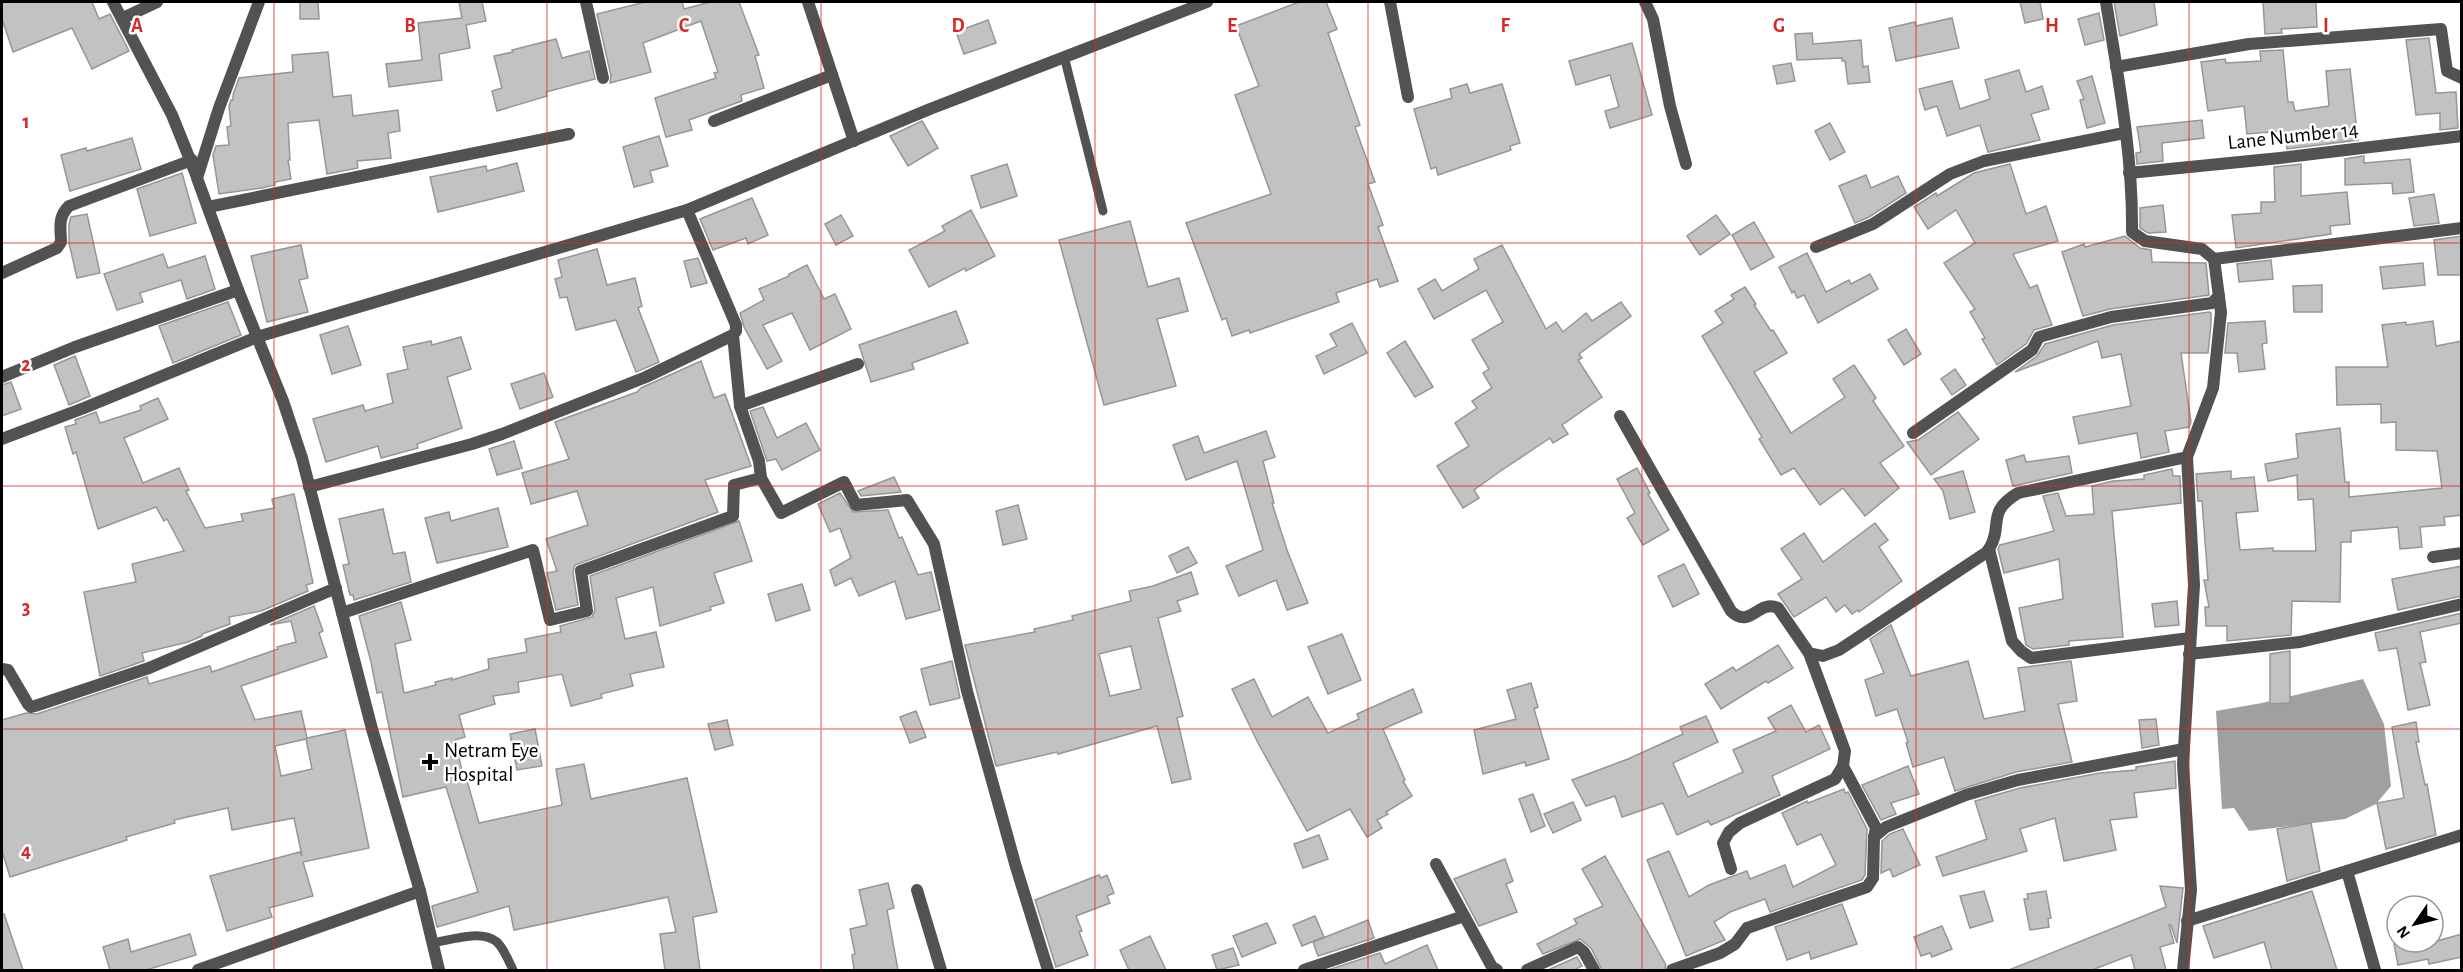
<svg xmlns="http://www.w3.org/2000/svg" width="2463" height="972" font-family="'Alegreya Sans',sans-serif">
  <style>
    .water { fill: #a0a0a0 }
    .building { fill: #c2c2c2; stroke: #969696; stroke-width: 1.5; fill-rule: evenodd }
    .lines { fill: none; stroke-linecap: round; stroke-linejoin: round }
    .service { stroke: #525252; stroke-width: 9 }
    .minor { stroke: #525252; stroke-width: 12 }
    .tertiary { stroke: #525252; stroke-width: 12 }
    .grid { fill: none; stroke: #d62828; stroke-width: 1.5; stroke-opacity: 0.55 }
    .poi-dot { fill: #000; stroke: #fff; stroke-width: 2 }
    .labels { text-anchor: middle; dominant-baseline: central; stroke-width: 5; stroke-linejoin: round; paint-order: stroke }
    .street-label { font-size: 21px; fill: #000; stroke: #fff }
    .poi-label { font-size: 21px; fill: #000; stroke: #fff; text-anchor: start }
    .grid-label { font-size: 20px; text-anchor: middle; font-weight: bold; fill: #d62828; stroke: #fff; stroke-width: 5; stroke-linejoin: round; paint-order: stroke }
  </style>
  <rect width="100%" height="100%" fill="#fff"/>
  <!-- water -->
  <polygon class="water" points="2363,679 2384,724 2391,786 2376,804 2345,819 2249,831 2234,808 2222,809 2216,711 2262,703"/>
  <!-- building -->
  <g class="building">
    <polygon points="2,2 92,2 99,19 110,14 129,51 92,69 72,28 13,52 2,19"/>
    <polygon points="300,2 318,2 319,19 300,19"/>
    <polygon points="459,2 482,2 486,21 466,25 470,48 439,54 442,80 389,87 386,64 422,60 418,23 462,18"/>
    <polygon points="645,2 682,2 684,9 710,2 739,2 759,55 755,56 764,88 741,95 742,101 689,120 692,130 666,137 655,98 716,78 714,73 718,72 701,21 643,43 651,72 610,83 611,76 597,14"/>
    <polygon points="1299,2 1326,2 1337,29 1328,33 1360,125 1355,127 1375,182 1368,184 1383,225 1378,227 1398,281 1380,287 1377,279 1336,293 1339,302 1250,333 1249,330 1232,336 1226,318 1222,320 1186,223 1271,194 1235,95 1259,86 1236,26"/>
    <polygon points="2020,2 2040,2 2043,19 2025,23"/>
    <polygon points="2114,2 2154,2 2157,25 2120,36"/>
    <polygon points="2263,2 2316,2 2317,27 2281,29 2282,33 2265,34"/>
    <polygon points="2099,13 2104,40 2085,45 2078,19"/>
    <polygon points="1952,18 1959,48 1896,61 1889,28 1915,22 1916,26"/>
    <polygon points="988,20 996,43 964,54 956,32"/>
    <polygon points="1812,33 1813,44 1861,40 1863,67 1868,66 1870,82 1848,84 1845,61 1842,61 1842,58 1797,60 1795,34"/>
    <polygon points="2429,38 2436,93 2456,92 2458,128 2440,130 2440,113 2416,115 2406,40"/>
    <polygon points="556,39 562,58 589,51 595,79 546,92 547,96 497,111 492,91 502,88 494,56 513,52 512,50"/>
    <polygon points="1632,43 1652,115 1610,128 1605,111 1619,107 1610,75 1576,85 1569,61"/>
    <polygon points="2283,50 2288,102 2293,102 2295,111 2329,106 2326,71 2350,69 2358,140 2287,149 2284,131 2247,134 2244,106 2208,111 2201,62 2225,59 2226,63 2261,61 2260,51"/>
    <polygon points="328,52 333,97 351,95 353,116 398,110 400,131 388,133 391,158 357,161 358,168 327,174 319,120 288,123 290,160 288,160 291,179 275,182 275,185 262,188 219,194 213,155 216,146 229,145 227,127 231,126 229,106 231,100 233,100 233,95 239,78 293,72 292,55"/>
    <polygon points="1791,63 1795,81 1777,84 1773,66"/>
    <polygon points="2019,70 2026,92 2042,86 2049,109 2031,114 2040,140 1988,152 1980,125 1947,136 1937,106 1925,110 1919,89 1952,81 1960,109 1990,99 1985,80"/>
    <polygon points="2092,76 2105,123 2087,128 2080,100 2084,99 2077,81"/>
    <polygon points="1467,84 1470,93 1502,84 1520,143 1510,146 1511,150 1438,175 1436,167 1431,169 1414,109 1452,98 1450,89"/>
    <polygon points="2202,120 2204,138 2162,143 2163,161 2137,164 2136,153 2141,152 2137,127"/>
    <polygon points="922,121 938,148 908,166 890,136"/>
    <polygon points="1830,123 1845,152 1830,160 1815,131"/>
    <polygon points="659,136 668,166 650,171 653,182 634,187 623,147"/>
    <polygon points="132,138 141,169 70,191 61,155 86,148 87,151"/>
    <polygon points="2364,156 2364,163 2410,159 2414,192 2393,194 2392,183 2345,185 2345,159"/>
    <polygon points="517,163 524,191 438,212 430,177 486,166 487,171"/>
    <polygon points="1007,164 1017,196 981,208 971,176"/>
    <polygon points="2010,164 2026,214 2046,206 2058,241 2013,254 2030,288 2037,285 2052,325 2034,330 2026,344 1997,365 1982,339 1985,338 1970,312 1975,309 1944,263 1975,243 1956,210 1928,229 1914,207 1936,193 1937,196 1974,173"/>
    <polygon points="2301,164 2301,196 2347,192 2350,224 2330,226 2331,234 2236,248 2232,215 2261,213 2261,202 2275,202 2274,167"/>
    <polygon points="182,173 196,223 150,236 137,189"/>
    <polygon points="1866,175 1871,188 1898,176 1906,193 1869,217 1855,223 1839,186"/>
    <polygon points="2434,194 2439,223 2414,226 2409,198"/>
    <polygon points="752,198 768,235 748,244 746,238 713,250 700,219"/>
    <polygon points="2163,205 2166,232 2148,233 2140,228 2140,208"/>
    <polygon points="971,210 995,256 966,271 965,268 929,287 909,250 945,231 942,226"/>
    <polygon points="87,214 100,273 77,278 69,243 69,224 71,217"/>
    <polygon points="841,215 853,236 836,245 825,224"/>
    <polygon points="1716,215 1730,234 1700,255 1687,236"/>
    <polygon points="1130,221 1148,287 1179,278 1188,311 1157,319 1176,386 1104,405 1059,240"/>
    <polygon points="1754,222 1774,257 1751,270 1732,235"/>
    <polygon points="2125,236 2140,248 2151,250 2152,262 2206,263 2209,295 2110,309 2083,316 2062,252 2084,244 2085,247"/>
    <polygon points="2462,236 2462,275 2438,275 2434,240"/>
    <polygon points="301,245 308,278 299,280 308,312 267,322 251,256"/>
    <polygon points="1502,245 1546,329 1556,322 1563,332 1586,313 1592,321 1621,302 1631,316 1579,354 1582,358 1578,360 1602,397 1562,425 1568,434 1553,443 1550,438 1502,470 1474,490 1479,498 1463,508 1437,466 1469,446 1455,423 1477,408 1472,401 1492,388 1483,373 1489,369 1472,340 1503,322 1486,290 1434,319 1418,289 1435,279 1442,291 1479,269 1474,259"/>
    <polygon points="597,249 607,285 635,278 642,306 638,308 659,362 636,372 616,320 576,330 567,297 560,298 555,279 562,277 558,260"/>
    <polygon points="1807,253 1826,292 1849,280 1851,284 1870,274 1878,289 1818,323 1804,295 1797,298 1794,291 1792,293 1779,267"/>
    <polygon points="163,254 168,268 205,256 215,289 187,299 181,280 140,293 143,302 117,310 104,274"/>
    <polygon points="698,258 707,283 691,287 684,261"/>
    <polygon points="2271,260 2273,279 2239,282 2237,264"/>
    <polygon points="2423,263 2425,285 2383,289 2380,267"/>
    <polygon points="807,265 824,299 835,294 851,329 810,350 792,313 763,325 782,361 767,369 744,327 740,313 764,300 759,289 789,276 789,274"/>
    <polygon points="2322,285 2322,312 2294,312 2293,286"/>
    <polygon points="1745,287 1756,304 1754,305 1771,331 1773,330 1787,353 1754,372 1791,433 1845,397 1833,379 1854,365 1876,398 1873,401 1904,446 1880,463 1899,488 1865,516 1843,488 1820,505 1794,468 1781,475 1759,439 1762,437 1702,336 1723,323 1715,311 1734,299 1731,295"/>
    <polygon points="228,302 241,335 173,363 159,326"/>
    <polygon points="956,311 968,343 912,363 914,369 871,382 859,345"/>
    <polygon points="2209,312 2211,313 2211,324 2208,353 2181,353 2191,422 2189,427 2165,431 2169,452 2141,458 2137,433 2079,444 2073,417 2131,406 2121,354 2102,358 2098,341 2015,372 2037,356 2045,344 2113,325"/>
    <polygon points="2265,321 2267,343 2262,344 2265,369 2239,372 2237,353 2225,353 2228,323"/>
    <polygon points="2433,321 2436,346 2462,341 2462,515 2444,517 2445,525 2420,527 2422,547 2400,549 2398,527 2351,531 2351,542 2341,542 2340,602 2292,601 2291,635 2227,641 2227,626 2206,626 2205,607 2209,607 2204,580 2208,580 2202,501 2198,501 2196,474 2231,471 2231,479 2254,477 2258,511 2236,513 2240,550 2273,548 2273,551 2316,551 2313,499 2298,500 2297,475 2268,481 2265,464 2298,458 2296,434 2340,428 2345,482 2349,482 2349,497 2442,488 2437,451 2396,450 2396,422 2381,423 2381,404 2337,405 2336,367 2388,367 2382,325 2406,322 2406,325"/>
    <polygon points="1352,323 1367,353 1324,374 1316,356 1337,346 1330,334"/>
    <polygon points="348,326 361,365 332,374 320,335"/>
    <polygon points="1906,329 1921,354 1904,365 1888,340"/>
    <polygon points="461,337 471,369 447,377 462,428 417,444 418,448 381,458 378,446 326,462 313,419 363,405 365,411 393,403 387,374 408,369 403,347 431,341 432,345"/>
    <polygon points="1405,341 1433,387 1415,397 1387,353"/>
    <polygon points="75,356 90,396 69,405 54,365"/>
    <polygon points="701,361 714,398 725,394 751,466 705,480 718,512 575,565 573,572 578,605 556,610 547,573 557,571 546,539 588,525 577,491 531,504 522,473 569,459 555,422 637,392 641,388"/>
    <polygon points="1955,369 1966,385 1952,395 1941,379"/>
    <polygon points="544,373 553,397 520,409 511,384"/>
    <polygon points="11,382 21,409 2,416 2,385"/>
    <polygon points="158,398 168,419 124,438 143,483 179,468 189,490 186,491 205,528 243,521 241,514 274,508 272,499 294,494 313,583 306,585 308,591 261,611 229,617 230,624 202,634 202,636 188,642 142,653 144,661 100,676 84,592 136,582 132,564 184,551 167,519 164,521 156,507 98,529 76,452 73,454 65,427 76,424 75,420 96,412 100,423 141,410 140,406"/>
    <polygon points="763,407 777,438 806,423 820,450 782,470 776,459 767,461 750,411"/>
    <polygon points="1958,412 1979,439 1931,475 1907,442 1918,440"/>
    <polygon points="1266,431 1275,457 1263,461 1274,503 1272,503 1287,550 1308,603 1287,610 1276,580 1239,596 1226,566 1263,550 1237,461 1186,480 1173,445 1198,436 1204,453"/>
    <polygon points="514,441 522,468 497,475 489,449"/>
    <polygon points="2024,455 2026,462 2069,456 2072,473 2013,486 2006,460"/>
    <polygon points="1637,468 1650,493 1648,494 1669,530 1643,545 1627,518 1635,513 1617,479"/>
    <polygon points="2172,469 2173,476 2180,476 2181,503 2112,511 2123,637 2069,641 2069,645 2033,649 2026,645 2019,608 2063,599 2059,559 2004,573 1998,549 2000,545 2054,531 2043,496 2058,493 2066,516 2094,514 2092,486 2113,481 2144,479 2144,475"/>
    <polygon points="1963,471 1975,512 1950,519 1943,491 1934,479"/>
    <polygon points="894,477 901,492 861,496 858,491"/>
    <polygon points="840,493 853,512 888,510 899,538 902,537 918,575 931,572 940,610 906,619 895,581 859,596 851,578 835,586 830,570 851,558 840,528 830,532 818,504"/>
    <polygon points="1018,505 1027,539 1003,545 996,511"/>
    <polygon points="498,508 508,547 437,563 425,518 449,512 451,521"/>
    <polygon points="383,509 393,554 405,552 411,582 354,600 353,595 350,595 343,565 349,564 339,519"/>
    <polygon points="739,521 752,561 714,573 724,603 710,607 711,610 660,626 653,587 616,598 625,639 656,632 664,667 630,674 633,686 601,694 602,698 571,706 562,674 518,682 519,692 493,696 495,704 459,715 465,737 455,740 462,771 464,770 479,823 562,805 556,769 584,764 591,799 687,778 717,912 693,917 700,970 665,970 660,934 676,932 668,897 514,930 509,906 437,927 432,906 478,892 446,787 403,797 382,692 377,693 371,662 359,616 401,602 411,640 395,644 404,693 436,685 435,682 452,678 452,680 489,669 488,659 527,652 525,639 561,632 560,626 592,617 595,610 590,576"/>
    <polygon points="1875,523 1888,540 1879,547 1902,581 1859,612 1858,610 1852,614 1845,605 1836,612 1826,597 1794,617 1778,594 1802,579 1781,549 1804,533 1823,562"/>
    <polygon points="1188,547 1197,563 1177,573 1169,556"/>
    <polygon points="1684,564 1699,594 1673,607 1658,576"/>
    <polygon points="2462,566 2462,596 2398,610 2392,579"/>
    <path d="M1191 572 1198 594 1177 601 1181 611 1158 618 1183 716 1177 718 1191 779 1172 783 1157 726 1058 754 1057 752 996 766 965 645 1035 632 1034 629 1073 620 1072 616 1131 601 1129 591 1153 586ZM1131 646 1141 689 1110 696 1099 654Z"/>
    <polygon points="802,584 810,610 776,621 768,594"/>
    <polygon points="2177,601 2179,625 2155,627 2152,604"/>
    <path d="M314 606 323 631 319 633 327 657 241 686 255 720 301 711 307 738 345 730 369 848 303 862 313 896 269 908 272 917 227 931 210 876 300 852 302 856 294 818 232 830 228 808 174 820 175 823 126 837 127 840 10 877 2 851V720L26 713 37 714 147 677 149 684 210 666 212 672 278 649 277 647 296 642 291 621 270 625ZM306 739 312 769 281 776 275 746Z"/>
    <polygon points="2462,613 2462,623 2420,632 2426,662 2420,663 2430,705 2408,710 2397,648 2379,651 2375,633"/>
    <polygon points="1891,625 1911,676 1968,661 1984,719 2025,711 2018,668 2071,661 2077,701 2058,704 2072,762 2016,772 1955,791 1944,757 1913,767 1906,743 1908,742 1897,709 1876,716 1865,680 1884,673 1870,639"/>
    <polygon points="1342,634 1361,680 1328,694 1308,647"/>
    <polygon points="1778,645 1793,668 1768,683 1766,681 1721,709 1705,684 1733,667 1736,671"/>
    <polygon points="2290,651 2290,703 2270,704 2270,654"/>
    <polygon points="952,661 960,698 930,705 921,669"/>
    <polygon points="1254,679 1272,717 1308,697 1328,733 1359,719 1357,714 1413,689 1422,712 1383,729 1405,780 1403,781 1412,796 1386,812 1388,814 1377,820 1382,828 1367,837 1350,809 1307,831 1258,743 1232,689"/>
    <polygon points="1531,683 1538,707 1534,709 1549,759 1526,766 1525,762 1483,774 1474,730 1516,719 1507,690"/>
    <polygon points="1791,705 1806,732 1819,725 1830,749 1772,776 1780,795 1711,825 1708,821 1677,835 1663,803 1622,817 1615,796 1586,806 1572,780 1628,759 1683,734 1680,727 1706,716 1718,742 1673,763 1688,797 1743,772 1733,750 1776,731 1768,718"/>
    <polygon points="916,711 926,737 910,743 900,717"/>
    <polygon points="2156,719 2159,745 2142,748 2139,720"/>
    <polygon points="727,720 733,745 715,750 708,724"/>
    <polygon points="2416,722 2419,742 2416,742 2425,785 2427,784 2436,835 2386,849 2377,803 2404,798 2392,727"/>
    <polygon points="535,729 542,766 517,770 510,734"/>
    <polygon points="2175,761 2176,788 2134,793 2137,817 2110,820 2116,850 2064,861 2055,818 2020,829 2027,851 1943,876 1936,857 1987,839 1975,801 2020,788 2100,773 2136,770 2136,767"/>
    <polygon points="1908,766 1919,794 1891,803 1896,814 1881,820 1862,785"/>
    <polygon points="1844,789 1845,793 1848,792 1867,829 1865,875 1862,880 1770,912 1765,899 1730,912 1714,922 1725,940 1686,956 1647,860 1669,851 1689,897 1709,885 1747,871 1750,879 1785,865 1793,887 1836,865 1821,834 1797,845 1782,813 1807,801 1808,803"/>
    <polygon points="1533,794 1545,826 1531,832 1519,799"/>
    <polygon points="1573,802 1581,820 1553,833 1544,814"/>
    <polygon points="2311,823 2320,871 2287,881 2277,829"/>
    <polygon points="1903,829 1920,865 1893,877 1890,869 1881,873 1882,841 1890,834"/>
    <polygon points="1319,835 1328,859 1303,868 1294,844"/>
    <polygon points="1605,856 1666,965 1664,970 1602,970 1591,948 1580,939 1543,954 1537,944 1577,924 1574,919 1603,906 1582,869"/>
    <polygon points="1505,859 1513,881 1506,884 1517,912 1479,926 1454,879"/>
    <polygon points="1099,875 1101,878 1107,875 1114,893 1107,896 1110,903 1076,916 1082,931 1079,932 1088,955 1056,967 1035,900"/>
    <polygon points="888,883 894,908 887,910 898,970 854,970 852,955 855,954 850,929 867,925 859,890"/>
    <polygon points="2160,886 2183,888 2177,943 2171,925 2169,925 2174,943 2160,947 2166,970 2135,970 2131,955 2092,970 2009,970 2166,907"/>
    <polygon points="1984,891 1993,921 1970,928 1960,896"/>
    <polygon points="2046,891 2051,918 2048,919 2049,927 2030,930 2024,899 2028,899 2027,894"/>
    <polygon points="2312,891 2337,970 2272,970 2264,942 2214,958 2203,926"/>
    <polygon points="1842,904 1857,944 1811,959 1809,952 1787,960 1775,927"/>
    <polygon points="2,914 4,914 23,970 2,970"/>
    <polygon points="1315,916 1324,937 1302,946 1293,925"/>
    <polygon points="1368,920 1374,938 1318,956 1313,942"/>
    <polygon points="1267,923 1276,943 1242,957 1233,936"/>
    <polygon points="1942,926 1952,949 1932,957 1930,953 1921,956 1914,937"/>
    <polygon points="190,934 196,955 146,970 110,970 103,947 128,939 131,952"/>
    <polygon points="2462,934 2462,957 2429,964 2428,959 2398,965 2394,944 2433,942"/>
    <polygon points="1150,936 1166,970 1129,970 1120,950"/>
    <polygon points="1427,945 1438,970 1328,970 1380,953 1385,964"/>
    <polygon points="1233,948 1239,965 1217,970 1212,955"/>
    <polygon points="1577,957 1582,966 1574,970 1551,970 1550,969"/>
  </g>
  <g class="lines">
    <!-- service -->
    <g class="service">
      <polyline points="1064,56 1103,211"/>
      <path d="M433 943C450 940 481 929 497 942 504 949 509 961 513 970"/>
    </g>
    <!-- minor -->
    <g class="minor">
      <polyline points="586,2 603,78"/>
      <polyline points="808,2 854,141"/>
      <polyline points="1390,2 1408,97"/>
      <polyline points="1645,2 1653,19 1670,106 1686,164"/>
      <path d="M2106 2C2118 77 2133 155 2132 232L2145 241 2202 249 2214 259 2221 312 2213 388 2187 457 2194 585 2183 764 2191 890 2183 970"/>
      <polyline points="123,18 157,2"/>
      <polyline points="2116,67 2249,44 2441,29 2447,71 2462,78"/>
      <polyline points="714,121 832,75"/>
      <polyline points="2129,173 2280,158 2462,136"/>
      <polyline points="208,207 569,134"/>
      <polyline points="1816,247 1873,224 1950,174 1984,161 2124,133"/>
      <polyline points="2214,259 2462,228"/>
      <path d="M2 273 57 248 61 242C61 228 57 218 69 206L192 160"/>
      <polyline points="733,335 740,406 759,461 761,478 781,513 844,482 856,505 907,500 934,544 967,691 1016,867 1048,970"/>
      <polyline points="2,377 75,347 238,290"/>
      <polyline points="740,406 858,364"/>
      <path d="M1620 416 1731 611C1750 630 1758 599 1778 608L1809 653 1823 656 1839 650 1978 558C1981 556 1987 553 1989 549 2004 525 1985 513 2018 493L2187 457"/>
      <polyline points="1913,433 2032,350 2039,337 2111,317 2212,303 2219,296"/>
      <polyline points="2,439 84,408 257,337 687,210 930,109 1207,2"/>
      <polyline points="309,487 472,444 502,434 646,377 733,335 736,331 736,325 687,210"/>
      <polyline points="1989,549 2012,641 2021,651 2031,658 2190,638"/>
      <polyline points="2433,557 2462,553"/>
      <polyline points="342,613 533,550 550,620 587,611 581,571 733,516 734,485 761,478"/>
      <polyline points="2189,654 2300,642 2462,604"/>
      <polyline points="2,669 8,670 28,704 31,707 35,706 149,668 336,588"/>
      <polyline points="1843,766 1876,828 1874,837"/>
      <polyline points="1436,864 1492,967 1497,970"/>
      <polyline points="1731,869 1723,843 1729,832 1740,823 1835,779 1843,766 1845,751 1809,653"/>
      <polyline points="2347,871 2375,970"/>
      <polyline points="917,890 941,970"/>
      <polyline points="2187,921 2462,835"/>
      <polyline points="198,970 420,891"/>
      <polyline points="1304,970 1464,916"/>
      <polyline points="1527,970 1578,947 1584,952 1594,970"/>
      <polyline points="1672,970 1720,953 1735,944 1747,928 1867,887 1873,878 1874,837 1886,827 1966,795 2018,780 2184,749"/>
    </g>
    <!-- tertiary -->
    <g class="tertiary">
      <polyline points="113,2 172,115 197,177"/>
      <polyline points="259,2 219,108 197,178 238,290 283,401 302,458 372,729 420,891 439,970"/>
    </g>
  </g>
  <!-- grid -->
  <path class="grid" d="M274 2V970M547 2V970M821 2V970M1095 2V970M1368 2V970M1642 2V970M1916 2V970M2189 2V970M2 243H2462M2 486H2462M2 729H2462"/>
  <!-- markers -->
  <path class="poi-dot" d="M427 753h6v6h6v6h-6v6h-6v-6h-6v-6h6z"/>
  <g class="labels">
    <!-- street labels -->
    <g class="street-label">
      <text transform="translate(2293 136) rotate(-6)">Lane Number 14</text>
    </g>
    <!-- poi labels -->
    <g class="poi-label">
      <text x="444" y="750">Netram Eye<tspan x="444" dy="24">Hospital</tspan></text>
    </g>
  </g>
  <g class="grid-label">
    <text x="137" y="32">A</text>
    <text x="410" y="32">B</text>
    <text x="684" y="32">C</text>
    <text x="958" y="32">D</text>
    <text x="1232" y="32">E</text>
    <text x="1505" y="32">F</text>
    <text x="1779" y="32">G</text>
    <text x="2052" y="32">H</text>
    <text x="2326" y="32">I</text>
    <text x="26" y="128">1</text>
    <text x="26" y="371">2</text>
    <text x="26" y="614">3</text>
    <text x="26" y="857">4</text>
  </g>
  <!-- border -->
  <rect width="2463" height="972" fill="none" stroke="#000000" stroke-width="6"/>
  <!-- north arrow -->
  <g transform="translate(2415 924) rotate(235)"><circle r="28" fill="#ffffff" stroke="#999999" stroke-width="1.5"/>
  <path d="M0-4.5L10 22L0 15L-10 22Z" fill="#000000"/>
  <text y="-9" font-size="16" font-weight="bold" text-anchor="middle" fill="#000000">N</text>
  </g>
</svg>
